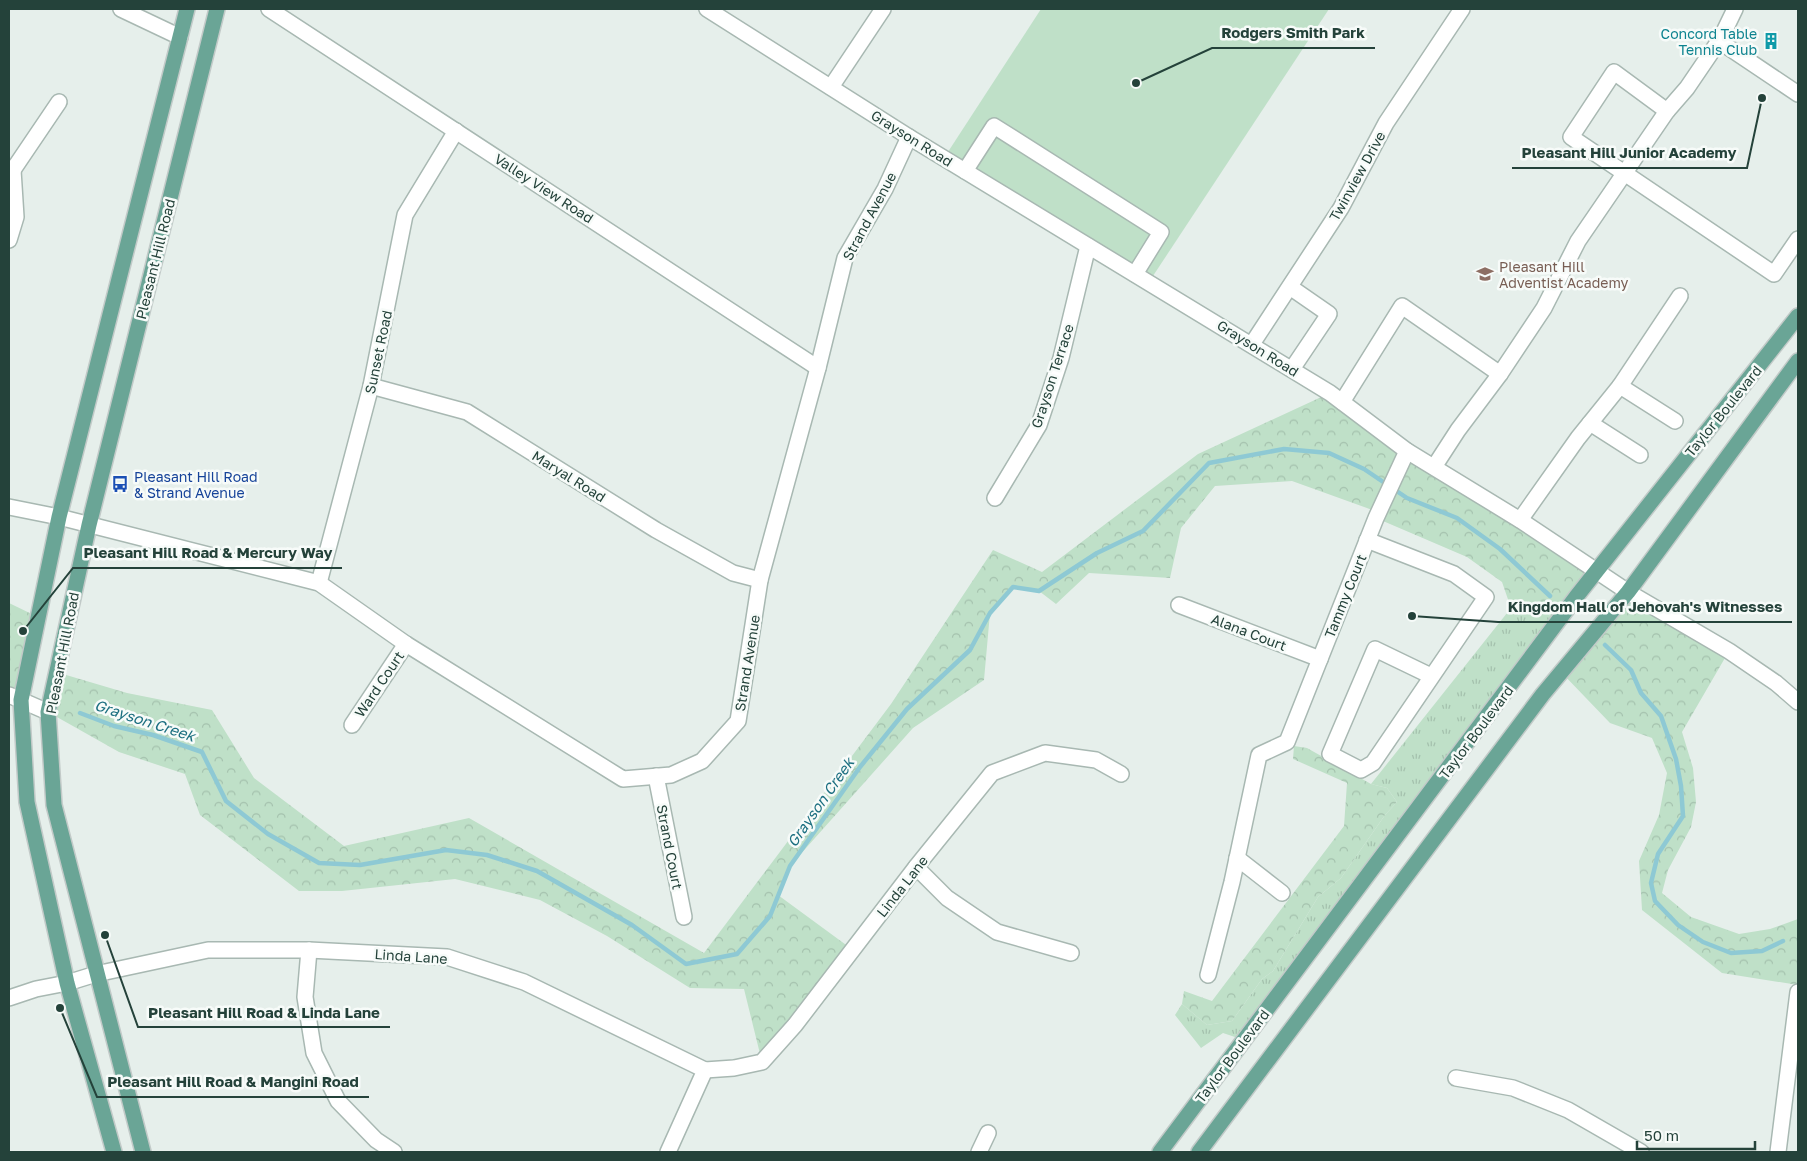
<svg xmlns="http://www.w3.org/2000/svg" width="1807" height="1161" font-family="'Golos Text',sans-serif">
  <style>
    .grass { fill: url(#grass-tufts) }
    .forest { fill: url(#forest-crowns) }
    .green { fill: #bfe0c8 }
    .lines { fill: none; stroke-linecap: round; stroke-linejoin: round }
    .stream { stroke: #8ec9d4; stroke-width: 4.5 }
    .minor-casing { stroke: #a8b8b2; stroke-width: 18 }
    .major-casing { stroke: #c2cac8; stroke-width: 18 }
    .minor { stroke: #fff; stroke-width: 15 }
    .major { stroke: #6aa596; stroke-width: 15 }
    .labels { text-anchor: middle; dominant-baseline: central; stroke-width: 5; stroke-linejoin: round; paint-order: stroke }
    .culture-label { font-size: 14px; fill: #0d838f; stroke: #f7fbf9; text-anchor: end }
    .street-label { font-size: 14px; fill: #24423a; stroke: #f7fbf9 }
    .education-label { font-size: 14px; fill: #785e54; stroke: #f7fbf9; text-anchor: start }
    .transit-label { font-size: 14px; fill: #164399; stroke: #f7fbf9; text-anchor: start }
    .water-label { font-size: 15px; font-style: italic; fill: #1c6f80; stroke: #f7fbf9 }
    .leader { fill: none; stroke: #24423a; stroke-width: 2 }
    .callout-dot { fill: #24423a; stroke: #f7fbf9; stroke-width: 2 }
    .callout-label { font-size: 15px; text-anchor: middle; font-weight: bold; fill: #24423a; stroke: #f7fbf9; stroke-width: 5; stroke-linejoin: round; paint-order: stroke }
  </style>
  <defs>
    <pattern id="grass-tufts" width="24" height="20" patternUnits="userSpaceOnUse" patternTransform="scale(1.25)"><rect width="24" height="20" fill="#bfe0c8"/><path d="M3 7l-1-3M5 7V3M7 7l1-3M15 17l-1-3M17 17v-4M19 17l1-3" fill="none" stroke="#a4c1ad"/></pattern>
    <pattern id="forest-crowns" width="20" height="18" patternUnits="userSpaceOnUse" patternTransform="scale(1.25)"><rect width="20" height="18" fill="#bfe0c8"/><path d="M2 6a3 3 0 1 1 6 0M12 15a3 3 0 1 1 6 0" fill="none" stroke="#a4c1ad"/></pattern>
  </defs>
  <rect width="100%" height="100%" fill="#e6efeb"/>
  <!-- grass -->
  <polygon class="grass" points="1511,608 1542,609 1558,623 1244,1040 1223,1033 1201,1048 1175,1015 1182,1004 1207,1025 1232,1021 1262,979 1273,971 1318,897 1341,878 1385,815 1397,802 1387,788 1371,784"/>
  <!-- forest -->
  <g class="forest">
    <polygon points="1330,393 1598,571 1558,623 1542,609 1511,608 1502,582 1467,557 1376,518 1378,512 1292,481 1215,486 1181,528 1170,578 1089,573 1056,604 1039,591 1013,587 990,613 984,680 913,728 790,866 778,895 853,950 762,1062 744,989 690,988 607,936 540,900 455,879 342,891 299,891 200,815 185,774 119,752 48,712 56,672 127,693 212,710 254,778 344,846 469,818 704,953 891,704 993,550 1042,572 1198,454"/>
    <polygon points="1628,592 1729,651 1682,732 1693,768 1696,802 1691,827 1668,870 1662,893 1691,917 1739,934 1770,929 1798,919 1798,985 1722,973 1642,910 1639,861 1659,815 1667,773 1652,738 1610,723 1561,672"/>
    <polygon points="9,603 38,617 21,700 9,695"/>
    <polygon points="1294,746 1307,748 1371,784 1387,788 1397,802 1385,815 1341,878 1318,897 1273,971 1262,979 1232,1021 1207,1025 1182,1004 1184,991 1212,1001 1344,826 1347,783 1293,759"/>
  </g>
  <!-- green -->
  <polygon class="green" points="1041,9 1329,9 1149,282 944,158"/>
  <g class="lines">
    <!-- stream -->
    <g class="stream">
      <polyline points="1605,645 1631,670 1641,693 1661,716 1676,759 1681,786 1683,816 1658,854 1651,883 1655,901 1678,925 1703,942 1731,953 1762,951 1783,941"/>
      <polyline points="80,713 114,726 153,735 202,752 226,801 268,834 319,863 360,865 446,850 487,855 537,871 632,925 686,964 737,954 770,916 790,866 860,767 907,709 970,650 990,613 1013,587 1039,591 1097,553 1143,531 1209,463 1284,449 1329,453 1364,469 1407,498 1457,518 1500,549 1550,596"/>
    </g>
    <!-- minor casing -->
    <g class="minor-casing">
      <g id="minor">
        <polyline points="121,9 180,37"/>
        <polyline points="269,9 818,368"/>
        <polyline points="707,9 909,137 1330,393 1407,451 1520,520 1628,592 1729,651 1776,683 1798,702"/>
        <polyline points="1719,41 1798,94"/>
        <polyline points="831,87 883,9"/>
        <polyline points="1667,111 1614,72 1571,137 1774,274 1798,239"/>
        <polyline points="9,168 13,170 16,217 9,240"/>
        <polyline points="13,170 59,102"/>
        <polyline points="965,171 994,126 1161,232 1135,274"/>
        <polyline points="1290,287 1329,314 1292,369"/>
        <polyline points="1252,344 1341,208 1386,123 1462,9"/>
        <polyline points="371,386 467,412 656,530 733,573 760,580"/>
        <polyline points="1620,386 1680,296"/>
        <polyline points="1342,402 1402,306 1500,374"/>
        <polyline points="1590,423 1640,455"/>
        <polyline points="1434,467 1458,430 1500,374 1544,308 1578,241 1667,111 1687,88 1721,38 1735,9"/>
        <polyline points="995,498 1039,425 1061,358 1088,246"/>
        <polyline points="9,507 59,517 319,583 406,644 623,779 671,775 702,761 738,721 760,580 818,368 845,258 885,189 909,137"/>
        <polyline points="1520,520 1578,438 1620,386 1675,421"/>
        <polyline points="1367,540 1454,574 1486,597 1373,763 1361,770 1330,754 1375,649 1431,676"/>
        <polyline points="319,583 371,386 405,215 456,131"/>
        <polyline points="1179,605 1320,659"/>
        <polyline points="9,695 48,712"/>
        <polyline points="352,725 406,644"/>
        <polyline points="656,776 684,917"/>
        <polyline points="1237,858 1282,893"/>
        <polyline points="916,867 947,898 997,932 1071,953"/>
        <polyline points="309,950 305,997 314,1053 338,1101 376,1140 394,1152"/>
        <polyline points="1208,975 1232,882 1259,755 1287,742 1376,518 1407,451"/>
        <polyline points="9,998 36,989 67,983 96,974 208,950 309,950 447,957 524,982 705,1070 668,1152"/>
        <polyline points="705,1070 734,1068 762,1062 795,1025 916,867 992,773 1045,753 1096,760 1121,774"/>
        <polyline points="1456,1078 1513,1088 1568,1110 1641,1152"/>
        <polyline points="979,1152 988,1133"/>
        <polyline points="1778,1152 1798,992"/>
      </g>
    </g>
    <!-- major casing -->
    <g class="major-casing">
      <g id="major">
        <polyline points="114,1152 67,983 27,802 21,700 59,517 187,9"/>
        <polyline points="143,1152 54,805 48,712 89,525 217,9"/>
        <polyline points="1160,1152 1576,597 1798,316"/>
        <polyline points="1199,1152 1543,694 1628,592 1798,361"/>
      </g>
    </g>
    <!-- minor -->
    <use href="#minor" class="minor"/>
    <!-- major -->
    <use href="#major" class="major"/>
  </g>
  <!-- icons -->
  <defs>
    <g id="building-bare" transform="scale(1.35)"><path d="M-4-6H4V6H1V3H-1V6H-4ZM-2.5-4.3h1.7v1.8h-1.7ZM.8-4.3h1.7v1.8H.8ZM-2.5-1h1.7V.8h-1.7ZM.8-1h1.7V.8H.8Z" fill="#0f9aa8" stroke="#f7fbf9" stroke-width="2.5" paint-order="stroke"/></g>
    <g id="school-bare" transform="scale(1.35)"><path d="M0-5L7-2L0 1L-7-2ZM-4 1L0 2.5L4 1V4Q0 6-4 4Z" fill="#8d6e63" stroke="#f7fbf9" stroke-width="2.5" paint-order="stroke"/></g>
    <g id="bus-bare" transform="scale(1.35)"><path d="M-5-6H5V4H4V6H2V4H-2V6H-4V4H-5ZM-3.5-4V0h7V-4ZM-3.5 1.2v1.5H-2V1.2ZM2 1.2v1.5H3.5V1.2Z" fill="#1a4fb4" stroke="#f7fbf9" stroke-width="2.5" paint-order="stroke"/></g>
  </defs>
  <g fill-rule="evenodd">
    <use href="#building-bare" x="1771" y="41"/>
    <use href="#school-bare" x="1485" y="274"/>
    <use href="#bus-bare" x="120" y="484"/>
  </g>
  <g class="labels">
    <!-- culture labels -->
    <g class="culture-label">
      <text x="1757" y="33">Concord Table<tspan x="1757" dy="16">Tennis Club</tspan></text>
    </g>
    <!-- street labels -->
    <g class="street-label">
      <text transform="translate(912 138) rotate(32)">Grayson Road</text>
      <text transform="translate(1357 176) rotate(-61)">Twinview Drive</text>
      <text transform="translate(544 188) rotate(33)">Valley View Road</text>
      <text transform="translate(869 216) rotate(-62)">Strand Avenue</text>
      <text transform="translate(155 259) rotate(-76)">Pleasant Hill Road</text>
      <text transform="translate(1258 348) rotate(32)">Grayson Road</text>
      <text transform="translate(378 352) rotate(-78)">Sunset Road</text>
      <text transform="translate(1052 376) rotate(-72)">Grayson Terrace</text>
      <text transform="translate(1723 411) rotate(-51)">Taylor Boulevard</text>
      <text transform="translate(569 476) rotate(32)">Maryal Road</text>
      <text transform="translate(1345 596) rotate(-68)">Tammy Court</text>
      <text transform="translate(1249 632) rotate(21)">Alana Court</text>
      <text transform="translate(62 653) rotate(-79)">Pleasant Hill Road</text>
      <text transform="translate(747 663) rotate(-81)">Strand Avenue</text>
      <text transform="translate(379 684) rotate(-56)">Ward Court</text>
      <text transform="translate(1476 732) rotate(-53)">Taylor Boulevard</text>
      <text transform="translate(670 847) rotate(79)">Strand Court</text>
      <text transform="translate(902 886) rotate(-52)">Linda Lane</text>
      <text transform="translate(411 956) rotate(4)">Linda Lane</text>
      <text transform="translate(1232 1056) rotate(-53)">Taylor Boulevard</text>
    </g>
    <!-- education labels -->
    <g class="education-label">
      <text x="1499" y="266">Pleasant Hill<tspan x="1499" dy="16">Adventist Academy</tspan></text>
    </g>
    <!-- transit labels -->
    <g class="transit-label">
      <text x="134" y="476">Pleasant Hill Road<tspan x="134" dy="16">&amp; Strand Avenue</tspan></text>
    </g>
    <!-- water labels -->
    <g class="water-label">
      <text transform="translate(145 720) rotate(18)">Grayson Creek</text>
      <text transform="translate(820 802) rotate(-55)">Grayson Creek</text>
    </g>
  </g>
  <!-- callouts -->
  <path class="leader" d="M1136 83L1212 48H1375M1762 98L1747 168H1512M23 631L73 568H342M1412 616L1498 622H1792M105 935L138 1027H390M60 1008L97 1097H369"/>
  <g class="callout-dot">
    <circle cx="1136" cy="83" r="5"/>
    <circle cx="1762" cy="98" r="5"/>
    <circle cx="23" cy="631" r="5"/>
    <circle cx="1412" cy="616" r="5"/>
    <circle cx="105" cy="935" r="5"/>
    <circle cx="60" cy="1008" r="5"/>
  </g>
  <g class="callout-label">
    <text x="1293" y="38">Rodgers Smith Park</text>
    <text x="1629" y="158">Pleasant Hill Junior Academy</text>
    <text x="208" y="558">Pleasant Hill Road &amp; Mercury Way</text>
    <text x="1645" y="612">Kingdom Hall of Jehovah's Witnesses</text>
    <text x="264" y="1018">Pleasant Hill Road &amp; Linda Lane</text>
    <text x="233" y="1087">Pleasant Hill Road &amp; Mangini Road</text>
  </g>
  <!-- border -->
  <rect width="1807" height="1161" fill="none" stroke="#24423a" stroke-width="20"/>
  <!-- scale -->
  <path d="M1637 1141v8h118v-8" fill="none" stroke="#24423a" stroke-width="2.5"/>
  <text x="1644" y="1141" font-size="15" fill="#24423a" stroke="#f7fbf9" stroke-width="4" paint-order="stroke">50 m</text>
</svg>
